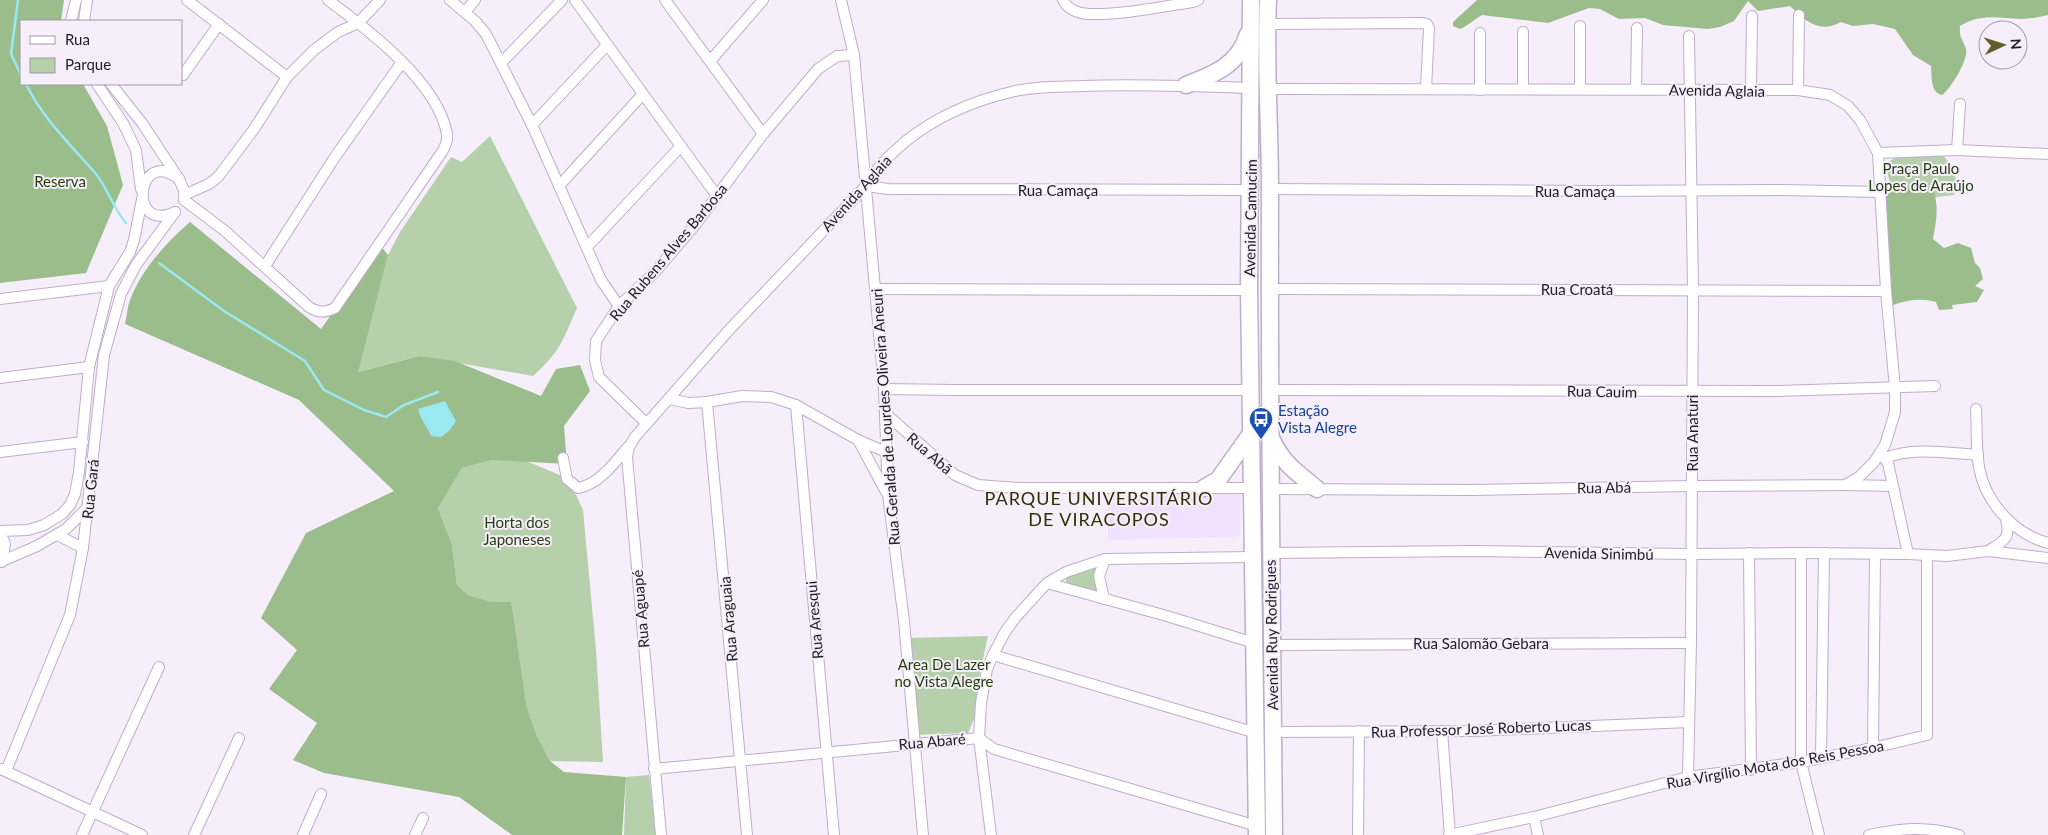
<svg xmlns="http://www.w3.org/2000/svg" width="2048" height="835" font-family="Lato,sans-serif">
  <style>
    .built { fill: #f1e0fe }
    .green { fill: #b6d0ab }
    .forest { fill: #9bbc8b }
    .water { fill: #9ae9f0 }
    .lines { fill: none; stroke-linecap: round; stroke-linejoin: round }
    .stream { stroke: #9ae9f0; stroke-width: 2.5 }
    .street-casing { stroke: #beadcb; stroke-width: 12 }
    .primary-casing { stroke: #beadcb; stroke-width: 19 }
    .street { stroke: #fff; stroke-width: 10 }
    .primary { stroke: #fff; stroke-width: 16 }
    .labels { text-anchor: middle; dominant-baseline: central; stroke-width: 4; stroke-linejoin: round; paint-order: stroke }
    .street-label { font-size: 15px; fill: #211b26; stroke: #f6effb }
    .park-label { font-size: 15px; fill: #1f3e0a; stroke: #f6effb }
    .transit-label { font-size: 15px; fill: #164399; stroke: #f6effb; text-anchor: start }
    .quarter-label { font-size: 18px; letter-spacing: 1px; fill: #342d01; stroke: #f6effb }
  </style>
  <rect width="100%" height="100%" fill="#f6effb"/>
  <!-- built -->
  <polygon class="built" points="1108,490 1236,490 1241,495 1240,535 1235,537 1108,540"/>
  <!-- green -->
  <g class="green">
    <path d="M490 136 577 308C563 340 560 352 533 376L419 356 357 372 388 255 400 232 451 157 462 162Z"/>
    <path d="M1941 154C1955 166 1958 177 1954 195L1919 199 1894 197 1885 164 1898 156Z"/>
    <polygon points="492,460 524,460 562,476 576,495 583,510 596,650 603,762 550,761 537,736 527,708 517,643 492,602 468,595 457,585 452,545 438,508 462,468"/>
    <polygon points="1085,568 1095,568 1098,592 1078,588 1066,582 1066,577"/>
    <polygon points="988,636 978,681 974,719 968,733 914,735 908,638"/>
    <polygon points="649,775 656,835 624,835 626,777"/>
  </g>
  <!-- forest -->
  <g class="forest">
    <polygon points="0,0 64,0 61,21 21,21 21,84 83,84 107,126 123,185 86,273 0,283"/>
    <path d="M1477 0H2048V15C2039 17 2030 19 2021 19 1999 18 1980 13 1960 26 1959 39 1963 39 1966 49 1969 59 1950 90 1942 95 1930 92 1932 77 1931 66L1913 55 1895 29 1873 24 1853 26 1841 22C1820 34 1805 21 1790 6L1758 11 1748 1 1734 21 1720 27 1708 29 1663 25 1645 18 1619 19 1600 9 1589 8 1548 23 1482 15C1474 19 1468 26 1460 29L1453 26V22Z"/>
    <path d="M1910 186 1932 188C1940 205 1936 221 1933 239L1944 248 1958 243 1971 248 1975 263 1980 268 1983 279 1975 286 1984 290 1977 302 1952 305 1953 309 1939 310 1936 302C1920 298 1908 300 1893 305L1882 288 1880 279 1884 246 1882 198 1888 193Z"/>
    <path d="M190 222 321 329 380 245 388 255 358 372 419 356 455 361 541 396 556 369 580 365 590 391 564 426 567 464 492 460 462 468 438 508 452 545 457 585 468 595 492 602H511L527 708 537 736 550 761 564 772 626 777 622 835H512L459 797 324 773 293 760 317 723 269 689 297 650 261 618 306 533 394 491 299 400 125 324C127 316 127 308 130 300 141 270 166 243 190 222Z"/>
  </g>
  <!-- water -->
  <path class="water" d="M445 401 456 421 450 430 441 437 431 436C427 426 420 419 418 409Z"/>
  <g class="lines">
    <!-- stream -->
    <g class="stream">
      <polyline points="18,0 11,54 21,75"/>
      <path d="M26 84C43 119 71 145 96 174 108 189 113 208 126 223"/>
      <polyline points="159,263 224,311 305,361 324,390 364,410 386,417 404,405 438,392"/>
    </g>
    <!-- street casing -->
    <g class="street-casing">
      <g id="street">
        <polyline points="187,0 287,77"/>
        <polyline points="450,0 475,21 486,34 532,125 601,280 619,306"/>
        <polyline points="575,0 717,196"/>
        <polyline points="665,0 763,134"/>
        <polyline points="841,0 854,55 884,389 888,494 904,621 923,835"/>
        <path d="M1063 0C1067 9 1079 14 1089 14 1122 15 1160 7 1193 2L1198 0"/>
        <polyline points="465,12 475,0"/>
        <polyline points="71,21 76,0"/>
        <polyline points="84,21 87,0"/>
        <polyline points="1267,24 1423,23 1427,24 1429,28 1426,89"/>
        <polyline points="1580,26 1580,89"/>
        <polyline points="1480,33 1480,90"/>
        <polyline points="711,60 763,0"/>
        <polyline points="501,63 562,0"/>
        <polyline points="183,75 219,24"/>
        <polyline points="97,84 123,123 136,150 141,189"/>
        <polyline points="111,84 142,123 179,179 185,193 184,200"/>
        <polyline points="1267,89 1798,90 1830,95 1848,106 1860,120 1878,153 1886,291 1895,388 1895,412 1885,445 1874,462 1859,477 1845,485 1692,486 1472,490 1270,489"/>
        <polyline points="1523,89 1523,32"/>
        <polyline points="1636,89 1637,28"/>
        <polyline points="1751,90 1752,16"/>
        <polyline points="1798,90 1799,15"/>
        <polyline points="532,125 607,45"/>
        <polyline points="1957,150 1960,104"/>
        <polyline points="1878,153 1957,150 2048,154"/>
        <polyline points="559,186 642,95"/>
        <polyline points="866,186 888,189 1251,190"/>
        <polyline points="1270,189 1591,191 1782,190 1879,192"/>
        <polyline points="184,195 209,184 218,177 254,129 287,77 314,50 338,32 358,23 380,0"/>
        <path d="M184 200 225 231 309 307C319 313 324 313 335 308L442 152C445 147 448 140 447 134 438 82 367 29 328 0"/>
        <path d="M175 212C127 235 136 145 179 179"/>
        <polyline points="587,247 680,147"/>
        <polyline points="265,266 335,157 402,62"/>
        <polyline points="875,289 1249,290"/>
        <polyline points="1268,289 1886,291"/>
        <polyline points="0,299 109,286"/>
        <polyline points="0,378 89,367"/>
        <polyline points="884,389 954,390 1250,390"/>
        <polyline points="1270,390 1777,391 1935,386"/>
        <polyline points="670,399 688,403 707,402 742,396 771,397 796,405 858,440 886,452"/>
        <polyline points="707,402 747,835"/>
        <polyline points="796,405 834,835"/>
        <path d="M1976 409C1977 428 1976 448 1979 467 1985 502 2014 534 2048 543"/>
        <polyline points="885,413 955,475 978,485 1018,488 1251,488"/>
        <polyline points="646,423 599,377 595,360 596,341 619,306 655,272 696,224 763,134 818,69 837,56 854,55"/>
        <polyline points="858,440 886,492"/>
        <polyline points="0,452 83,442"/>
        <polyline points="1880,453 1888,463 1908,554"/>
        <path d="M563 458 567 479 578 488C600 484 614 463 628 447"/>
        <path d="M1885 458C1914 447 1947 453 1978 455"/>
        <polyline points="1846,485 1893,486"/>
        <polyline points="0,531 28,530 44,525 62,514 70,505 75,494 79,472 89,367 109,286 130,252 134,240 142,199"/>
        <polyline points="0,532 5,544 2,562"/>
        <polyline points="57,535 83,548"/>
        <path d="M1988 551C2004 541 2011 539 2006 519"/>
        <polyline points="1270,553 1473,551 1691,554 1801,553 1908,554 1947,556 1988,551 2048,558"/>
        <polyline points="1749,553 1751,770"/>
        <polyline points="1801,553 1801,762 1819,835"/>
        <polyline points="0,562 37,546 66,529 88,507"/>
        <polyline points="1047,583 1167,616 1254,643"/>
        <polyline points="1104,599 1099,576 1105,559"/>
        <polyline points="1272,645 1691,643"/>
        <polyline points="993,655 1256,733"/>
        <polyline points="1442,731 1450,835"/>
        <polyline points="1273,732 1473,731 1689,722"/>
        <polyline points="1873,748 1875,554"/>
        <polyline points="1821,758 1824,553"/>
        <polyline points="1,769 142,835"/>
        <polyline points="654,769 979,738 994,749 1257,826"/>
        <polyline points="6,771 70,615 83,548 104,355 121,294 136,265 175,212"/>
        <polyline points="1688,777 1691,643 1693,289 1689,36"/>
        <polyline points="1534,817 1538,835"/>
        <polyline points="82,835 159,667"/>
        <polyline points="194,835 239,738"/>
        <polyline points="303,835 321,794"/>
        <polyline points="415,835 423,818"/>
        <path d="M661 835 627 457 629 447 635 437 729 330 866 186C876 167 890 155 906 141 936 117 973 101 1011 92 1034 86 1060 87 1083 86 1139 84 1194 86 1250 88"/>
        <polyline points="991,835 979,738 981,703 987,669 993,655 1005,632 1016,617 1047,583 1066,572 1105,559 1252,557"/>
        <polyline points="1358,835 1359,731"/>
        <polyline points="1449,835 1534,817 1688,777 1801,762 1873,748 1927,735 1927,556"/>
        <path d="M1869 835C1902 828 1926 826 1959 835"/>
      </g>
    </g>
    <!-- primary casing -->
    <g class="primary-casing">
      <g id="primary">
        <polyline points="1251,0 1249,290 1257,835"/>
        <path d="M1268 0C1265 63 1270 126 1270 189 1269 404 1272 620 1274 835"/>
        <path d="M1186 85C1213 75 1239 65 1248 34"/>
        <path d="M1272 440C1283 464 1298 473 1317 489"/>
        <polyline points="1204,488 1218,480 1250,435"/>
      </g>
    </g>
    <!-- street -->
    <use href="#street" class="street"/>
    <!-- primary -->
    <use href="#primary" class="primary"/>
  </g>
  <!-- icons -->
  <defs>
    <g id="bus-pin" transform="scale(1.25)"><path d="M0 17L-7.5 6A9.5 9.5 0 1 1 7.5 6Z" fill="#1a4fb4" stroke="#f6effb"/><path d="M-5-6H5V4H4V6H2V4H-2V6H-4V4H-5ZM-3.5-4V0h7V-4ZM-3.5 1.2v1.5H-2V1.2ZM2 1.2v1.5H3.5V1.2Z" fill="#fff"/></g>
  </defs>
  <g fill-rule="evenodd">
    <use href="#bus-pin" x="1261" y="419"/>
  </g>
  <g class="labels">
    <!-- street labels -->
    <g class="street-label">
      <text transform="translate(1717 90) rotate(1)">Avenida Aglaia</text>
      <text x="1058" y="190">Rua Camaça</text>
      <text x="1575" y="191">Rua Camaça</text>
      <text transform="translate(856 193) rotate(-48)">Avenida Aglaia</text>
      <text transform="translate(1250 218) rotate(-89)">Avenida Camucim</text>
      <text transform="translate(668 252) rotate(-50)">Rua Rubens Alves Barbosa</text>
      <text x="1577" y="289">Rua Croatá</text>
      <text transform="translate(1602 391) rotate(1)">Rua Cauim</text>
      <text transform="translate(885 417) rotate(-94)">Rua Geralda de Lourdes Oliveira Aneuri</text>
      <text transform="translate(1692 433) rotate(-90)">Rua Anaturi</text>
      <text transform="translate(930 453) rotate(41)">Rua Abã</text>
      <text transform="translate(1604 487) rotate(-1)">Rua Abá</text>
      <text transform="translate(90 489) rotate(-84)">Rua Gará</text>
      <text transform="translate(1599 553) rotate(1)">Avenida Sinimbú</text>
      <text transform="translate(640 609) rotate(-95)">Rua Aguapé</text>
      <text transform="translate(728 619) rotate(-95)">Rua Araguaia</text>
      <text transform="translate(814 620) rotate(-95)">Rua Aresqui</text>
      <text transform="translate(1271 635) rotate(-91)">Avenida Ruy Rodrigues</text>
      <text x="1481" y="643">Rua Salomão Gebara</text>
      <text transform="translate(1481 728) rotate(-2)">Rua Professor José Roberto Lucas</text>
      <text transform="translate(932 741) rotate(-5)">Rua Abaré</text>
      <text transform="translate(1775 764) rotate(-10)">Rua Virgílio Mota dos Reis Pessoa</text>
    </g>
    <!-- park labels -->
    <g class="park-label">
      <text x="1921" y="168">Praça Paulo<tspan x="1921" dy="17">Lopes de Araújo</tspan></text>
      <text x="60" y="181">Reserva</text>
      <text x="517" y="522">Horta dos<tspan x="517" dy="17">Japoneses</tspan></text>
      <text x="944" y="664">Area De Lazer<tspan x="944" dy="17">no Vista Alegre</tspan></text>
    </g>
    <!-- transit labels -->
    <g class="transit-label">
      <text x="1278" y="410">Estação<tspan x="1278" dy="17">Vista Alegre</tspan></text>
    </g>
    <!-- quarter labels -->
    <g class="quarter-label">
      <text x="1099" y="498">PARQUE UNIVERSITÁRIO<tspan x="1099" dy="21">DE VIRACOPOS</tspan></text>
    </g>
  </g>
  <!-- legend -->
  <rect x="20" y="20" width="162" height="65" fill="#f6effb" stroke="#a19aa6"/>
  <rect x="30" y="36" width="25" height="8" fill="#ffffff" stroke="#a19aa6"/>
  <text x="65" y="45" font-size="15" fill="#211b26">Rua</text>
  <rect x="30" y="58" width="25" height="15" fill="#b6d0ab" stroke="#a19aa6"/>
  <text x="65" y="70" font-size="15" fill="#211b26">Parque</text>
  <!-- north arrow -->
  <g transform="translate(2003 45) rotate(86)"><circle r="24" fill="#f6effb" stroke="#a19aa6"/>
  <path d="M0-4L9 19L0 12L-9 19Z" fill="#645c28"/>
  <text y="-8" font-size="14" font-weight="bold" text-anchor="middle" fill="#211b26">N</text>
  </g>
</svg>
